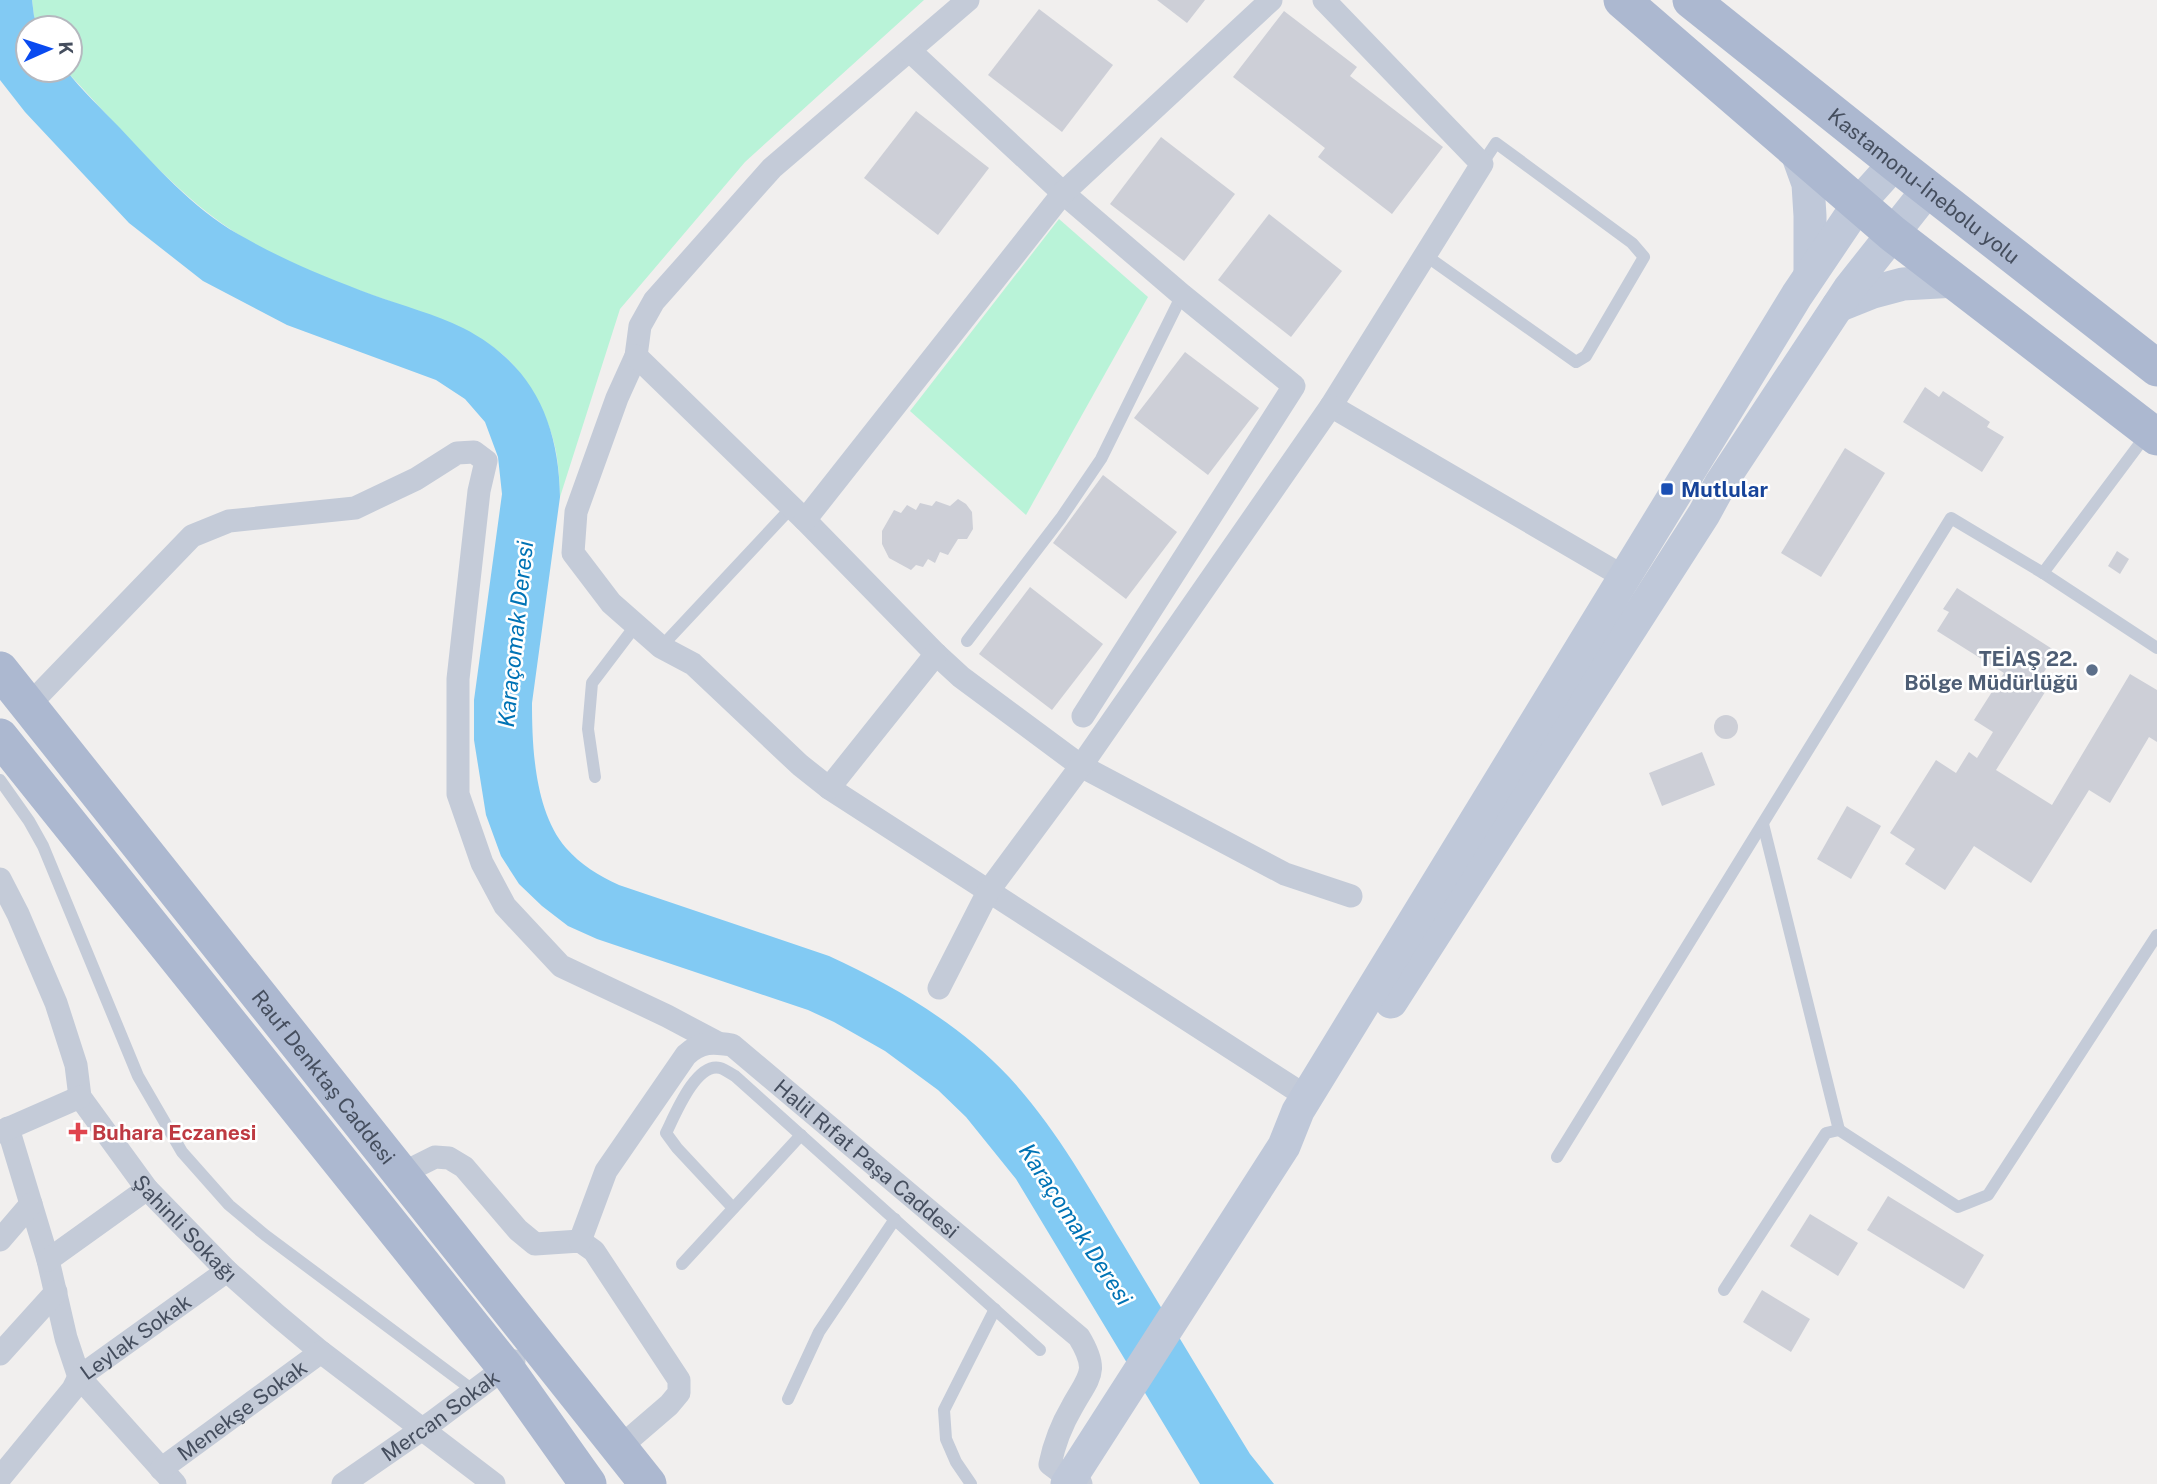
<svg xmlns="http://www.w3.org/2000/svg" width="2157" height="1484" font-family="'Public Sans',sans-serif">
  <style>
    .green { fill: #b9f3d8 }
    .water { fill: #82caf3 }
    .building { fill: #cdcfd7 }
    .lines { fill: none; stroke-linecap: round; stroke-linejoin: round }
    .lane { stroke: #c4cbd8; stroke-width: 12 }
    .street { stroke: #c4cbd8; stroke-width: 23 }
    .secondary { stroke: #bfc8d9; stroke-width: 33 }
    .primary { stroke: #acb8d0; stroke-width: 37 }
    .transit-dot { fill: #1a4fb4; stroke: #fff; stroke-width: 2.5 }
    .service-dot { fill: #5c6f8a; stroke: #fff; stroke-width: 2.5 }
    .health-dot { fill: #e0444e; stroke: #fff; stroke-width: 2.5 }
    .labels { text-anchor: middle; dominant-baseline: central; stroke-width: 5; stroke-linejoin: round; paint-order: stroke }
    .street-label { font-size: 21px; fill: #454e5e; stroke: #fff }
    .transit-label { font-size: 21px; font-weight: bold; fill: #164399; stroke: #fff; text-anchor: start }
    .service-label { font-size: 21px; font-weight: bold; fill: #4e5e75; stroke: #fff; text-anchor: end }
    .health-label { font-size: 21px; font-weight: bold; fill: #be3a42; stroke: #fff; text-anchor: start }
    .water-label { font-size: 23px; font-style: italic; fill: #0073b5; stroke: #fff }
  </style>
  <rect width="100%" height="100%" fill="#f1efee"/>
  <!-- green -->
  <g class="green">
    <path d="M32 0H924L745 162 620 309 560 497C559 454 554 429 532 391 523 377 515 365 502 354 473 330 438 319 403 306 345 285 285 266 233 231 170 189 121 129 69 74L66 70H70V28H39L34 16Z"/>
    <polygon points="1059,219 1148,297 1026,515 910,411"/>
  </g>
  <!-- water -->
  <path class="water" d="M0 0H32L34 16 39 28H28V70H66C82 91 102 109 120 128 156 166 192 208 238 234 283 260 325 277 373 295 403 306 435 314 463 328 532 363 559 422 560 497L532 703C532 749 535 812 566 848 581 865 599 876 619 885L829 956C895 986 959 1024 1009 1077 1055 1127 1088 1186 1123 1244 1165 1314 1207 1384 1250 1454L1274 1484H1200L1016 1179 966 1117 938 1090 885 1051 834 1022 808 1010 597 939 568 926 542 906 519 884 501 856 486 815 474 740V700L502 494 498 457 485 422 465 399 436 380 287 325 203 281 129 223 25 112 0 80Z"/>
  <!-- building -->
  <g class="building">
    <polygon points="1157,0 1205,0 1187,23"/>
    <polygon points="1039,9 1113,65 1062,132 988,75"/>
    <polygon points="1284,11 1357,67 1350,76 1443,147 1392,214 1318,157 1325,148 1233,77"/>
    <polygon points="916,111 989,168 938,235 864,178"/>
    <polygon points="1161,137 1235,194 1184,261 1110,204"/>
    <polygon points="1269,214 1342,271 1291,337 1218,280"/>
    <polygon points="1185,352 1259,408 1208,475 1134,418"/>
    <polygon points="1925,387 1939,397 1943,391 1990,422 1987,427 2004,437 1982,472 1903,422"/>
    <polygon points="1845,448 1885,473 1821,577 1781,553"/>
    <polygon points="1103,475 1177,532 1126,599 1053,543"/>
    <polygon points="958,499 966,504 972,512 973,529 967,539 958,539 948,555 940,552 935,563 928,559 923,567 916,565 911,570 889,558 882,544 882,531 894,510 901,513 907,505 916,510 920,503 932,506 936,501 950,506"/>
    <polygon points="2117,551 2129,559 2120,574 2108,566"/>
    <polygon points="1030,587 1103,644 1052,710 979,654"/>
    <polygon points="1957,588 2057,652 2042,675 2052,681 1996,770 2052,805 2130,674 2157,690 2157,742 2149,737 2110,803 2089,790 2031,883 1974,846 1945,890 1905,864 1915,849 1890,833 1936,760 1956,773 1969,752 1977,758 1993,732 1974,720 2004,673 1937,631 1949,612 1943,609"/>
    <circle cx="1726" cy="727" r="12"/>
    <polygon points="1702,752 1715,785 1662,806 1649,773"/>
    <polygon points="1847,806 1881,826 1851,879 1817,859"/>
    <polygon points="1888,1196 1984,1255 1964,1289 1867,1230"/>
    <polygon points="1810,1214 1858,1243 1838,1276 1790,1246"/>
    <polygon points="1762,1290 1810,1319 1791,1352 1743,1322"/>
  </g>
  <g class="lines">
    <!-- lane -->
    <g class="lane">
      <polyline points="1425,255 1576,362 1586,356 1644,257 1632,243 1496,143 1482,164"/>
      <polyline points="2147,434 2043,573 2157,648"/>
      <polyline points="967,641 1061,518 1101,459 1182,295"/>
      <polyline points="661,647 792,507"/>
      <polyline points="595,777 588,729 592,683 636,625"/>
      <polyline points="0,780 29,821 43,846 138,1076 182,1152 229,1205 265,1235 474,1391"/>
      <polyline points="1763,824 1839,1130"/>
      <polyline points="1557,1157 1951,518 2043,573"/>
      <path d="M733 1208 677 1148 666 1133C675 1115 696 1062 720 1068 724 1069 730 1073 735 1076L1040 1350"/>
      <polyline points="682,1264 801,1135"/>
      <polyline points="1724,1290 1826,1133 1839,1130 1958,1207 1988,1195 2157,935"/>
      <polyline points="788,1399 819,1332 895,1219"/>
      <polyline points="971,1484 956,1462 946,1439 944,1410 995,1309"/>
    </g>
    <!-- street -->
    <g class="street">
      <polyline points="968,0 772,168 654,301 640,326 636,356 617,398 576,512 573,553 611,603 661,647 693,664 800,765 829,788 1307,1097"/>
      <polyline points="1324,0 1482,164 1331,406 1624,577"/>
      <polyline points="910,51 1063,193 1182,295 1294,386 1083,716"/>
      <polyline points="636,356 805,520 936,654 961,677 1081,766 1285,874 1351,896"/>
      <polyline points="805,520 1063,193 1271,0"/>
      <polyline points="28,706 192,536 229,521 355,508 416,479 457,453 474,452 486,461 479,491 458,679 458,794 482,863 505,906 561,966 667,1016 716,1042"/>
      <polyline points="829,788 936,654"/>
      <path id="s1" d="M0 879 18 914 56 1003 76 1065 80 1097 147 1189 227 1271 278 1316 321 1352 494 1484"/>
      <polyline points="939,988 989,890 1081,766 1331,406"/>
      <polyline points="8,1128 48,1260 66,1338 79,1377 175,1484"/>
      <polyline points="0,1132 80,1097"/>
      <polyline points="401,1174 435,1157 449,1158 464,1167 518,1230 535,1244 580,1241 594,1251 679,1380 679,1393 669,1405 619,1448"/>
      <polyline points="0,1240 31,1204"/>
      <path id="s2" d="M580 1241 606 1171 686 1055C701 1041 713 1042 732 1045L1079 1337C1100 1372 1089 1376 1072 1407 1062 1424 1054 1445 1050 1464L1070 1479 1081 1484"/>
      <polyline points="48,1260 147,1189"/>
      <polyline points="0,1354 56,1292"/>
      <path id="s3" d="M161 1469 321 1352"/>
      <path id="s4" d="M0 1478 73 1389 79 1377 227 1271"/>
      <path id="s5" d="M343 1484 434 1421 514 1361"/>
    </g>
    <!-- secondary -->
    <g class="secondary">
      <polyline points="1795,148 1808,184 1810,216 1810,275"/>
      <polyline points="1838,306 1873,292 1903,284 1956,281"/>
      <polyline points="1391,1002 1704,514 1721,483 1849,289 1929,188"/>
      <polyline points="1067,1484 1284,1146 1298,1111 1797,295 1859,203 1895,163"/>
    </g>
    <!-- primary -->
    <g class="primary">
      <polyline points="1622,0 1893,234 2157,437"/>
      <path id="s6" d="M1691 0 1895 163 2157 368"/>
      <path id="s7" d="M0 670 648 1484"/>
      <polyline points="0,737 505,1367 588,1484"/>
    </g>
  </g>
  <!-- markers -->
  <rect class="transit-dot" x="1660" y="482" width="14" height="14" rx="3.5"/>
  <circle class="service-dot" cx="2092" cy="670" r="7"/>
  <path class="health-dot" d="M74.5 1121.5h7v7h7v7h-7v7h-7v-7h-7v-7h7z"/>
  <g class="labels">
    <!-- street labels -->
    <g class="street-label">
      <text stroke="none"><textPath href="#s6" startOffset="298">Kastamonu-İnebolu yolu</textPath></text>
      <text stroke="none"><textPath href="#s7" startOffset="520">Rauf Denktaş Caddesi</textPath></text>
      <text stroke="none"><textPath href="#s2" startOffset="441">Halil Rıfat Paşa Caddesi</textPath></text>
      <text stroke="none"><textPath href="#s1" startOffset="402">Şahinli Sokağı</textPath></text>
      <text stroke="none"><textPath href="#s4" startOffset="198">Leylak Sokak</textPath></text>
      <text stroke="none"><textPath href="#s3" startOffset="100">Menekşe Sokak</textPath></text>
      <text stroke="none"><textPath href="#s5" startOffset="119">Mercan Sokak</textPath></text>
    </g>
    <!-- transit labels -->
    <g class="transit-label">
      <text x="1681" y="489">Mutlular</text>
    </g>
    <!-- service labels -->
    <g class="service-label">
      <text x="2078" y="658">TEİAŞ 22.<tspan x="2078" dy="24">Bölge Müdürlüğü</tspan></text>
    </g>
    <!-- health labels -->
    <g class="health-label">
      <text x="92" y="1132">Buhara Eczanesi</text>
    </g>
    <!-- water labels -->
    <g class="water-label">
      <text transform="translate(515 634) rotate(-84)">Karaçomak Deresi</text>
      <text transform="translate(1076 1224) rotate(57)">Karaçomak Deresi</text>
    </g>
  </g>
  <!-- north arrow -->
  <g transform="translate(49 49) rotate(87)"><circle r="33" fill="#ffffff" stroke="#b5b8bf" stroke-width="2"/>
  <path d="M0-5L12 26L0 18L-12 26Z" fill="#094af0"/>
  <text y="-10" font-size="19" font-weight="bold" text-anchor="middle" fill="#454e5e">K</text>
  </g>
</svg>
